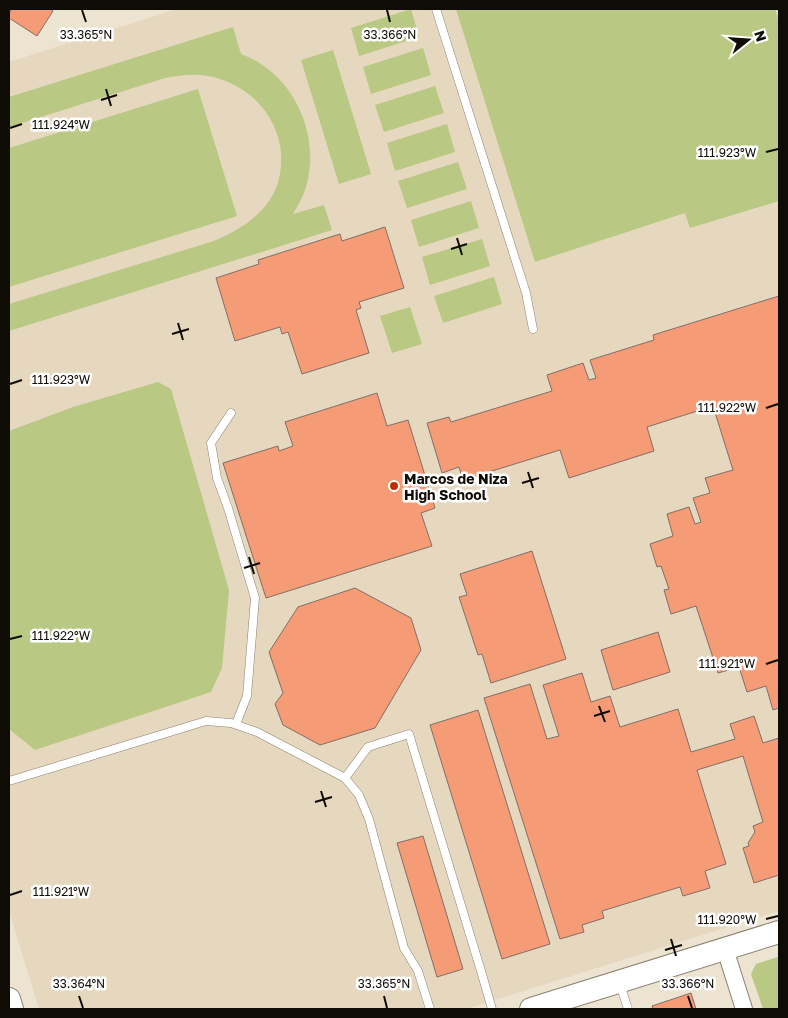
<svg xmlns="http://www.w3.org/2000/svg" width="788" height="1018" font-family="'Golos Text',sans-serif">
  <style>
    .built { fill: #e6d8bf }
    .green { fill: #b9c882 }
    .building { fill: #f59b76; stroke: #816e67 }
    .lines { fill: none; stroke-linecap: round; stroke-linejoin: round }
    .lane-casing { stroke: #8a8171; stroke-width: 9 }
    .street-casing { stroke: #8a8171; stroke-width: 18 }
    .secondary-casing { stroke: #8a8171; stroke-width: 24 }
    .lane { stroke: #fff; stroke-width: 8 }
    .street { stroke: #fff; stroke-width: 16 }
    .secondary { stroke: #fff; stroke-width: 22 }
    .ticks { fill: none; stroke: #0f0c06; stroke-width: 2 }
    .poi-dot { fill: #ba3100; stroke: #fff; stroke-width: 2 }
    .labels { text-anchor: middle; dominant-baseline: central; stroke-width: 5; stroke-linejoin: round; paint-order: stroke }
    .poi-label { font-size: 14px; font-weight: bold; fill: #0f0c06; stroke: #fff; text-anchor: start }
    .ticks-label { font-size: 12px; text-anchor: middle; fill: #0f0c06; stroke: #fff; stroke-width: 5; stroke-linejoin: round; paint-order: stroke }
  </style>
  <rect width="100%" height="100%" fill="#ede3d1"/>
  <!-- built -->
  <polygon class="built" points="177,9 779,9 779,911 466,1009 39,1009 9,911 9,62"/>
  <!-- green -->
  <g class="green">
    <polygon points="411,9 419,37 359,56 351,28"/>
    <polygon points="456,9 775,9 779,22 779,201 690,228 685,213 535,262"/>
    <path d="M233 27 241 54C285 70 313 117 310 164 309 173 308 182 305 190 302 199 297 207 293 214L324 205 332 230 9 331V304L214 241C235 232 256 220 269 201 279 187 282 170 281 153 278 111 241 78 200 75 188 74 177 76 165 78L9 127V97Z"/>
    <polygon points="423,48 431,75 371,94 363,67"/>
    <polygon points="333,50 371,174 339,184 301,60"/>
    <polygon points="435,86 444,113 384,132 375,105"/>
    <polygon points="198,89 237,216 9,287 9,148"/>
    <polygon points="447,124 455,152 395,171 387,143"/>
    <polygon points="458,162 467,189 407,208 398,181"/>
    <polygon points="471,201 479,228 419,247 411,220"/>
    <polygon points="482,239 490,266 430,285 422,257"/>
    <polygon points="494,277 502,304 443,323 434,296"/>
    <polygon points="410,307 422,344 392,353 380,316"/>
    <polygon points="158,382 171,389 229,590 222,668 211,692 35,750 9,729 9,431 73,407"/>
    <polygon points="778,957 779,963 779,1009 763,1009 751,974 756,964"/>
  </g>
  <!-- building -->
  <g class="building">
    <polygon points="12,9 50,9 53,11 37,36 9,18 9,13"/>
    <polygon points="385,227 404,288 359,302 361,308 356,310 369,353 302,374 288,332 282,334 280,327 235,341 216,278 259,264 258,260 340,234 342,241"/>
    <polygon points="779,296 779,708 773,710 766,686 747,692 739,667 718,673 696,606 671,614 664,590 669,589 661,566 657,567 650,544 673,536 667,514 689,507 695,524 701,522 693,498 710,493 705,478 733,470 713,406 647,427 654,451 569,478 560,450 463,480 459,467 442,473 427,423 449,417 451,422 552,391 547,375 583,363 589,380 596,378 590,360 654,340 653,335"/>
    <polygon points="377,393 387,426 408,420 435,508 421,513 432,546 266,598 223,463 278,446 279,451 293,446 285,422"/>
    <polygon points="532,551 566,659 491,683 482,654 478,655 459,597 467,595 460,574"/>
    <polygon points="355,588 411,618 421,650 375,728 320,745 283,725 275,704 283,693 269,652 298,607"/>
    <polygon points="658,632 670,672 613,690 601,650"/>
    <polygon points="582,673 591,702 610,696 620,727 678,709 691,752 735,739 730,724 754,716 763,743 779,738 779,875 754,883 743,848 749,846 748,843 755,832 753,826 763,822 743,756 697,770 726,864 705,871 710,888 683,896 680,887 602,911 604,918 582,925 584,932 560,939 484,698 530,684 547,739 559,736 543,685"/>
    <polygon points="478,710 550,944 502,959 430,725"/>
    <polygon points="423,836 463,969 437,977 397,843"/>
    <polygon points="691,993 696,1009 653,1009 652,1006"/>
  </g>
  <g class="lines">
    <!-- lane casing -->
    <g class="lane-casing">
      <g id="lane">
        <polyline points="436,9 526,293 533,329"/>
        <polyline points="231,413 211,443 217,478 228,508 255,598 247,696 236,724"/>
        <polyline points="345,778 368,747 409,734 481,971 492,1009"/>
        <polyline points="9,781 206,721 231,723 257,732 345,778 359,795 369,819 404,948 418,971 430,1009"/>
        <polyline points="620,984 628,1009"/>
      </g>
    </g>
    <!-- street casing -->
    <g class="street-casing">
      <polyline id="street" points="725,949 744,1009"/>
    </g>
    <!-- secondary casing -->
    <g class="secondary-casing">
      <g id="secondary">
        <polyline points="9,999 12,1009"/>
        <polyline points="531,1009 779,932"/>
      </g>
    </g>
    <!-- lane -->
    <use href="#lane" class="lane"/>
    <!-- street -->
    <use href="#street" class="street"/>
    <!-- secondary -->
    <use href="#secondary" class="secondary"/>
  </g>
  <!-- ticks -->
  <path class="ticks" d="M82 10 86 22M387 10 390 22M106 89 111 106M101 100 117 95M10 128 22 124M766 152 778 149M457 238 462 255M451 249 467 244M178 323 183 340M172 334 189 329M10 384 22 380M766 408 778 404M528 472 533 488M522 483 539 478M249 557 254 574M244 568 260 563M10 639 22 636M766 664 778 660M599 706 605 722M594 716 610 711M321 791 326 807M315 802 332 797M10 895 22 891M766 919 778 916M671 939 676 956M665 950 682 945M79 996 83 1008M384 996 387 1008M688 996 692 1008"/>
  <!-- markers -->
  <circle class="poi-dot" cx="394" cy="486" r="5"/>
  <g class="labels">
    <!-- poi labels -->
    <g class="poi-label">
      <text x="404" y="478">Marcos de Niza<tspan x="404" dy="16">High School</tspan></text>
    </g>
  </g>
  <g class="ticks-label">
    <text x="86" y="39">33.365°N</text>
    <text x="390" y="39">33.366°N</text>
    <text x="61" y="129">111.924°W</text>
    <text x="727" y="157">111.923°W</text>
    <text x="61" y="384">111.923°W</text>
    <text x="727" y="412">111.922°W</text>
    <text x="61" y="640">111.922°W</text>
    <text x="727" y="668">111.921°W</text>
    <text x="61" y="896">111.921°W</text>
    <text x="727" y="924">111.920°W</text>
    <text x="79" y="988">33.364°N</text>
    <text x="384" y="988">33.365°N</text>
    <text x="688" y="988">33.366°N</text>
  </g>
  <!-- border -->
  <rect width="788" height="1018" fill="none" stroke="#0f0c06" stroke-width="20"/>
  <!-- north arrow -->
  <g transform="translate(748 40) rotate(73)" stroke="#ffffff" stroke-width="4" paint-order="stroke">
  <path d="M0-4L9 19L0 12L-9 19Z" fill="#0f0c06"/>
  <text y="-8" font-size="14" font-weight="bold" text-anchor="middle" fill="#0f0c06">N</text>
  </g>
</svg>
